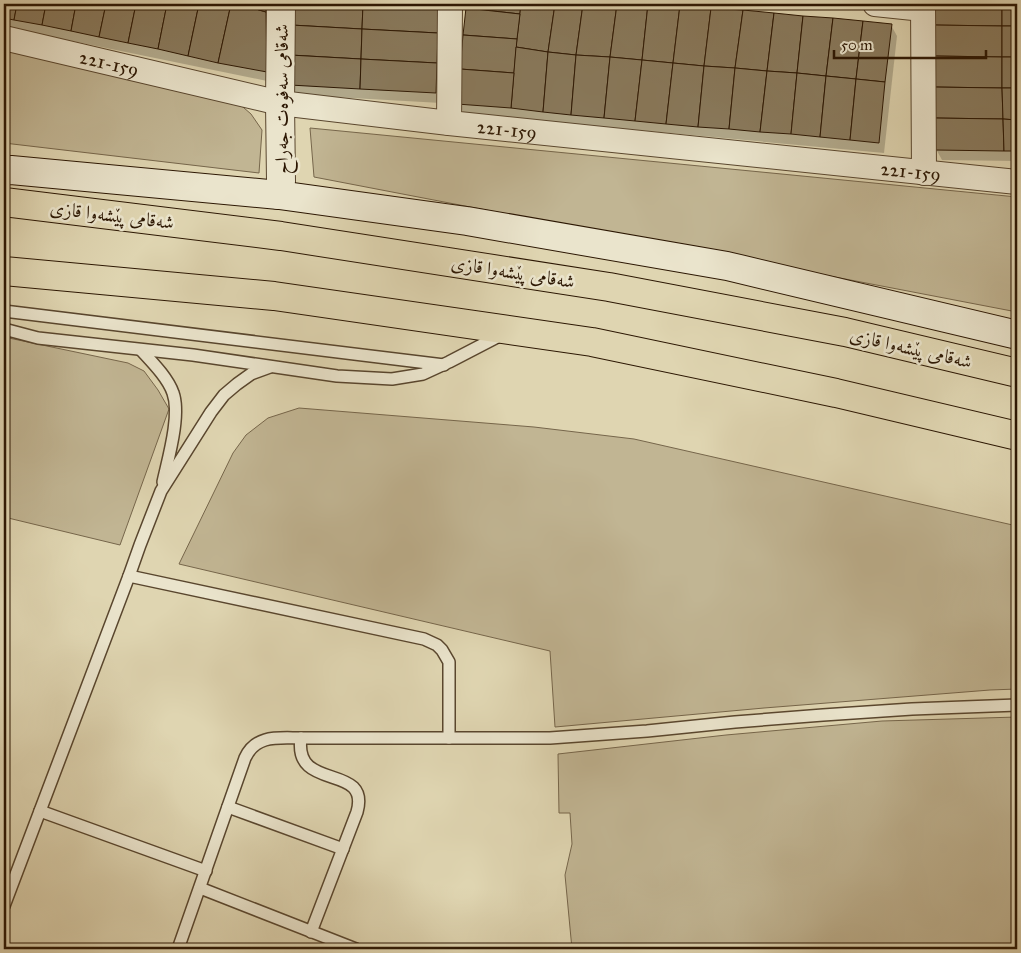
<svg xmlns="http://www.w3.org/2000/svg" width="1021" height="953" font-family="'IM FELL Great Primer',Amiri,serif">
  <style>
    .green { fill: #c1b593; stroke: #76664b }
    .shadow { fill: #0003 }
    .building { fill: #897a5d; stroke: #2c1703 }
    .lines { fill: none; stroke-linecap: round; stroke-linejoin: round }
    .service-casing { stroke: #59462e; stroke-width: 14 }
    .minor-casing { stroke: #59462e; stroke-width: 26 }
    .tertiary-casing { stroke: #59462e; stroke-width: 30 }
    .secondary-casing { stroke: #2c1703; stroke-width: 30 }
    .trunk-casing { stroke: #2c1703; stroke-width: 30 }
    .service { stroke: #eae4cc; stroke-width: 11 }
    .minor { stroke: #eae4cc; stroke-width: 24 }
    .tertiary { stroke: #eae4cc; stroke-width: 28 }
    .secondary { stroke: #eae4cc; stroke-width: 28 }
    .trunk { stroke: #dfd5b1; stroke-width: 28 }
    .labels { text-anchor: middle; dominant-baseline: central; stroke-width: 5; stroke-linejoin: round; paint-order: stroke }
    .street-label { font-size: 19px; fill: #2c1703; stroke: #eae4cc }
  </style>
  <rect width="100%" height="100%" fill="#dfd5b1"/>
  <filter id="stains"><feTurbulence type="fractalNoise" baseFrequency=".004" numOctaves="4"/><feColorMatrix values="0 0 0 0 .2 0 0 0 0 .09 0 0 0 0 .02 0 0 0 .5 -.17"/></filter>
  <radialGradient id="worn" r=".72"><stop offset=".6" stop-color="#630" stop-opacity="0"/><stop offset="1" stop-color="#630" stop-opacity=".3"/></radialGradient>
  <!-- green -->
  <g class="green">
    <polygon points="4,48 236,101 251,114 262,130 259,173 4,143"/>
    <polygon points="310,128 1017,197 1017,312 314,177"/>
    <polygon points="4,337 128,363 144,371 158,390 169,409 120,545 4,517"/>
    <polygon points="299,408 534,427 634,439 1017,526 1017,689 990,690 764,708 555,727 550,651 179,564 233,453 246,435 268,418"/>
    <polygon points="1017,717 1017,949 572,949 565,875 572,844 570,813 559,813 558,754 726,735 882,721"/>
  </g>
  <!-- shadow -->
  <g class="shadow">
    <polygon points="4,4 272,4 272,82 4,27"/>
    <polygon points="293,4 444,4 441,103 297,95 291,85"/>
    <polygon points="468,4 655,4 833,19 891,25 897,36 884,153 464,114 458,103"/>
    <polygon points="935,4 1017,4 1017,161 942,160 936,149"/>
  </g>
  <!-- building -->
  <g class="building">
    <polygon points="4,4 17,4 14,20 4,18"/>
    <polygon points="17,4 46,4 42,25 14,20"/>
    <polygon points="46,4 76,4 71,31 42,25"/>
    <polygon points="76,4 106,4 99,37 71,31"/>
    <polygon points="106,4 136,4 128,43 99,37"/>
    <polygon points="136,4 167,4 158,49 128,43"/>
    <polygon points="167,4 199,4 188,56 158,49"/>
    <polygon points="199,4 231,4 218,63 188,56"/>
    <polygon points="231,4 239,4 266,12 267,72 218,63"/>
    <polygon points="239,4 266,4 266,12"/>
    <polygon points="292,4 363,4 362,29 291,25"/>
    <polygon points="363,4 439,4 438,33 362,29"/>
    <polygon points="466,4 521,4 520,14 466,8"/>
    <polygon points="521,4 555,4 548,52 516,47"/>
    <polygon points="555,4 583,4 576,55 548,52"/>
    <polygon points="583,4 617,4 610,57 576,55"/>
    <polygon points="617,4 648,4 642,60 610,57"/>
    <polygon points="648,4 680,5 673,63 642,60"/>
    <polygon points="934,4 1002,4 1002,26 933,25"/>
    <rect x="1002" y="4" width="15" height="22"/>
    <polygon points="680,5 711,8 704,66 673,63"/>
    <polygon points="466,8 520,14 517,39 463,35"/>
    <polygon points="711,8 743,10 735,68 704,66"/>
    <polygon points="743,10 774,13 767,71 735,68"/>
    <polygon points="774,13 803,16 797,73 767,71"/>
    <polygon points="803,16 833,18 826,76 797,73"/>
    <polygon points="833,18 863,21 856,79 826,76"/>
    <polygon points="863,21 892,24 885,82 856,79"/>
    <polygon points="291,25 362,29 361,59 290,55"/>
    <polygon points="933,25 1002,26 1002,57 933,56"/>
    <rect x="1002" y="26" width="15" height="31"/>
    <polygon points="362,29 438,33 437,63 361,59"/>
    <polygon points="463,35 517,39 514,73 460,69"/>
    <polygon points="516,47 548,52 543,112 511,108"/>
    <polygon points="548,52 576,55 571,115 543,112"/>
    <polygon points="290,55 361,59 360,89 290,85"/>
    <polygon points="576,55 610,57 604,118 571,115"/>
    <polygon points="933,56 1002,57 1002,88 933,87"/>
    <polygon points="610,57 642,60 635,121 604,118"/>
    <rect x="1002" y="57" width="15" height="31"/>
    <polygon points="361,59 437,63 436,93 360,89"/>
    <polygon points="642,60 673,63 666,124 635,121"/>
    <polygon points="673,63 704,66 698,127 666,124"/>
    <polygon points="704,66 735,68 729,129 698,127"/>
    <polygon points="735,68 767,71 760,132 729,129"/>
    <polygon points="460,69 514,73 511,108 457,104"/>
    <polygon points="767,71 797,73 791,134 760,132"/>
    <polygon points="797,73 826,76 820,137 791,134"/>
    <polygon points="826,76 856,79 850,140 820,137"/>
    <polygon points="856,79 885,82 879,143 850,140"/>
    <polygon points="933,87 1002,88 1003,119 934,118"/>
    <polygon points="1002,88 1017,88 1017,120 1003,119"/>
    <polygon points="934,118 1003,119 1004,151 935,150"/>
    <polygon points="1003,119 1017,120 1017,151 1004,151"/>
  </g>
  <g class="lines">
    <!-- service casing -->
    <g class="service-casing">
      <g id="service">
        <polyline points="4,311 444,365"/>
        <polyline points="4,329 38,338 193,355 337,376 392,379 423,374 449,362 501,335"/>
        <path d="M141 350C152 362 168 378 173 393 181 415 168 459 163 482"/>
        <polyline points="129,576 424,639 437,645 442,650 449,662 449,738"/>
        <path d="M301 738C293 793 371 762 357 812L311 932"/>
        <polyline points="228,807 343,849"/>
        <polyline points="40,811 206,871"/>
        <polyline points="200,888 356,949"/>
        <polyline points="4,906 129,576 140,545 161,491 211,412 224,395 237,384 251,374 270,367"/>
        <path d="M178 949 245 758C256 734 279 738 301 738H550L647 731 735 722 823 715 912 709 1017 705"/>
      </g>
    </g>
    <!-- minor casing -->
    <g class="minor-casing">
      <g id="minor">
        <polyline points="875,4 923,9"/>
        <polyline points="923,4 924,173"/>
        <path id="s1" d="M4 38 280 103 449 123 1017 182"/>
        <polyline points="449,123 450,4"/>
      </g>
    </g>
    <!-- tertiary casing -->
    <g class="tertiary-casing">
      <polyline id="tertiary" points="279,195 281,181 280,103 281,4"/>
    </g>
    <!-- secondary casing -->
    <g class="secondary-casing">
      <polyline id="secondary" points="4,171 11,170 279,195 467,221 727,266 1017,335"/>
    </g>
    <!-- trunk casing -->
    <g class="trunk-casing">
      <g id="trunk">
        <polyline points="4,202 281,236 609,287 845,332 1017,373"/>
        <polyline points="4,271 274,296 592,342 836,393 1017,436"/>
      </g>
    </g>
    <!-- service -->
    <use href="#service" class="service"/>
    <!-- minor -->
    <use href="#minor" class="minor"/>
    <!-- tertiary -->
    <use href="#tertiary" class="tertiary"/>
    <!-- secondary -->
    <use href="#secondary" class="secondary"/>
    <!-- trunk -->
    <use href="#trunk" class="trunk"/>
  </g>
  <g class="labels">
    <!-- street labels -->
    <g class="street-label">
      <text stroke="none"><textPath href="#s1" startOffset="108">221-159</textPath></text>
      <text transform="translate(281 99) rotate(-90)">شەقامی سەفوەت جەراح</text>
      <text stroke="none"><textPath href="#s1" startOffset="512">221-159</textPath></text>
      <text stroke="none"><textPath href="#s1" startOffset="918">221-159</textPath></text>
      <text transform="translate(112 215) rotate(7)">شەقامی پێشەوا قازی</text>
      <text transform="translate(513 272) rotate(9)">شەقامی پێشەوا قازی</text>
      <text transform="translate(911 348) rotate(13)">شەقامی پێشەوا قازی</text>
    </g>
  </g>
  <!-- margin -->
  <rect width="1021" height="953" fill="none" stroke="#dfd5b1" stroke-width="20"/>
  <rect x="5" y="5" width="1011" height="943" fill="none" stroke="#2c1703" stroke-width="2.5"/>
  <rect x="10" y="10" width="1001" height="933" fill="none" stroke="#2c1703"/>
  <!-- scale -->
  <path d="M834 50v8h152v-8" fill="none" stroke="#2c1703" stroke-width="2.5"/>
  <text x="841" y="50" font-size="15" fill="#2c1703" stroke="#eae4cc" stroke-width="4" paint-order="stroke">50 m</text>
  <rect width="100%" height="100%" filter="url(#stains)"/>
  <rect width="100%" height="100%" fill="url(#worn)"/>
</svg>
